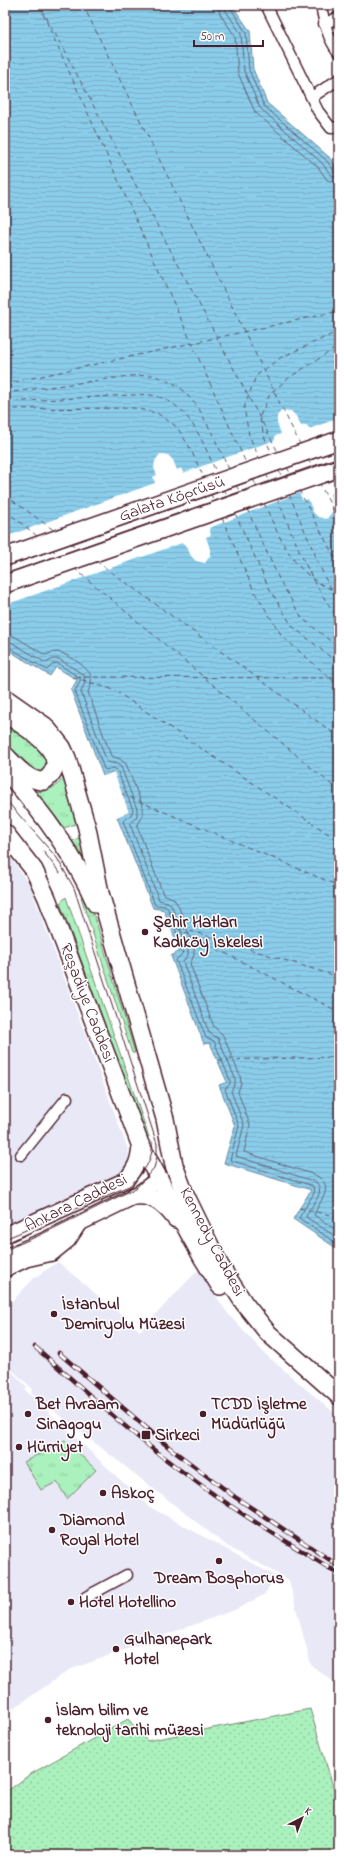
<svg xmlns="http://www.w3.org/2000/svg" width="344" height="1860" font-family="'Indie Flower',sans-serif">
  <style>
    .built { fill: #e9e8f7 }
    .grass { fill: url(#grass-tufts); stroke: #7a8874 }
    .park { fill: url(#park-dots); stroke: #7a8874 }
    .water { fill: url(#water-rules); stroke: #70879e }
    .pier { fill: #fff }
    .lines { fill: none; stroke-linecap: round; stroke-linejoin: round }
    .shore { stroke: #646578; stroke-width: 1 }
    .ferry { stroke: #5d5365; stroke-width: 1; stroke-dasharray: 5 4; stroke-linecap: butt }
    .minor-casing { stroke: #4a1f2b; stroke-width: 13 }
    .secondary-casing { stroke: #4a1f2b; stroke-width: 18 }
    .primary-casing { stroke: #4a1f2b; stroke-width: 20 }
    .minor { stroke: #fff; stroke-width: 10 }
    .secondary { stroke: #fff; stroke-width: 15 }
    .primary { stroke: #fff; stroke-width: 17 }
    .tram { stroke: #4a1f2b; stroke-width: 1 }
    .rail-casing { stroke: #4a1f2b; stroke-width: 4.5 }
    .rail { stroke: #fff; stroke-width: 3; stroke-dasharray: 9; stroke-linecap: butt }
    .poi-dot { fill: #4a1f2b; stroke: #fff; stroke-width: 1.5 }
    .labels { text-anchor: middle; dominant-baseline: central; stroke-width: 3; stroke-linejoin: round; paint-order: stroke }
    .street-label { font-size: 17px; fill: #4a1f2b; stroke: #fff }
    .poi-label { font-size: 17px; font-weight: bold; fill: #4a1f2b; stroke: #fff; text-anchor: start }
  </style>
  <defs>
    <pattern id="grass-tufts" width="24" height="20" patternUnits="userSpaceOnUse"><rect width="24" height="20" fill="#aaf1bd"/><path d="M3 7l-1-3M5 7V3M7 7l1-3M15 17l-1-3M17 17v-4M19 17l1-3" fill="none" stroke="#94cea3"/></pattern>
    <pattern id="park-dots" width="8" height="8" patternUnits="userSpaceOnUse"><rect width="8" height="8" fill="#aaf1bd"/><path d="M2 2h.1M6 6h.1" fill="none" stroke="#94cea3" stroke-width="1.8" stroke-linecap="round"/></pattern>
    <pattern id="water-rules" width="6" height="5" patternUnits="userSpaceOnUse"><rect width="6" height="5" fill="#8acdeb"/><path d="M0 2.5h6" fill="none" stroke="#79b0ca"/></pattern>
  </defs>
  <rect width="100%" height="100%" fill="#fff"/>
  <filter id="ink" filterUnits="userSpaceOnUse"><feTurbulence type="fractalNoise" baseFrequency=".025" numOctaves="2"/><feDisplacementMap in="SourceGraphic" scale="8" xChannelSelector="R" yChannelSelector="G"/><feConvolveMatrix kernelMatrix="1 2 1 2 8 2 1 2 1" color-interpolation-filters="sRGB"/></filter>
  <g filter="url(#ink)">
    <!-- built -->
    <g class="built">
      <polygon points="5,849 30,886 129,1152 127,1171 5,1228"/>
      <polygon points="58,1262 140,1331 198,1270 229,1315 265,1354 339,1417 339,1686 311,1665 289,1580 227,1546 31,1393 32,1388 5,1364 5,1309 34,1278"/>
      <polygon points="5,1365 27,1387 25,1390 148,1506 275,1576 265,1594 237,1609 69,1670 5,1714"/>
    </g>
    <!-- grass -->
    <g class="grass">
      <polygon points="5,722 41,746 49,769 37,774 26,765 5,744"/>
      <path d="M68 772 78 823 64 828 36 792C52 791 59 785 68 772Z"/>
      <polygon points="81,837 90,874 72,841"/>
      <polygon points="84,894 95,918 135,1053 132,1053 81,897"/>
      <polygon points="66,897 149,1137 146,1136 60,903"/>
      <polygon points="65,1440 96,1470 67,1499 57,1482 41,1490 24,1462"/>
    </g>
    <!-- park -->
    <polygon class="park" points="310,1709 334,1790 339,1792 339,1855 5,1855 5,1793 29,1775 128,1719 147,1741"/>
    <!-- water -->
    <polygon class="water" points="5,5 232,5 250,31 253,69 267,103 329,157 339,171 339,1250 293,1219 311,1190 224,1163 235,1126 219,1085 227,1082 210,1043 204,1044 171,956 180,951 164,910 153,908 117,817 129,812 113,772 103,776 71,690 77,680 56,667 50,676 5,648"/>
    <!-- pier -->
    <g class="pier">
      <polygon points="282,410 291,411 296,416 301,426 307,425 309,429 339,418 339,486 334,488 335,492 330,494 333,505 332,512 327,519 318,517 313,512 308,499 303,501 299,493 209,528 211,535 206,537 210,549 210,556 205,563 196,561 191,556 186,545 182,543 5,605 5,537 155,483 153,477 157,475 154,468 155,461 160,454 168,455 173,460 177,470 181,468 183,473 275,440 275,436 281,434 277,423 277,416"/>
      <polygon points="114,772 129,812 117,817 116,816 127,811 113,774 102,778 103,776"/>
    </g>
    <g class="lines">
      <!-- shore -->
      <g class="shore">
        <polyline points="218,5 220,14 235,36 238,73 255,112 318,167 327,180 339,184"/>
        <polyline points="224,5 226,11 241,34 244,71 260,108 322,163 331,175 339,178"/>
        <polyline points="229,5 246,33 249,70 264,106 326,160 335,172 339,173"/>
        <path d="M5 634 14 636 45 655C49 654 52 652 57 652 66 653 90 668 91 677 92 683 90 687 88 692L111 756 120 759 126 764 143 807V816L137 826 163 894 173 898 178 905 194 948V955L190 964 214 1027 223 1035 240 1076 241 1083 238 1092 250 1125 244 1152 315 1175C337 1186 319 1201 314 1215L339 1232"/>
        <path d="M5 640 11 642 46 663 53 659H59L84 675 85 682 81 692 107 762 117 764 121 767 137 809V816L130 824 159 900 168 902 172 907 188 949V955L183 962 209 1033 218 1038 235 1078V1084L231 1091 244 1125 236 1156 316 1182C327 1194 309 1206 306 1217L339 1239"/>
        <polyline points="5,645 47,670 53,664 57,663 80,678 80,682 75,691 104,769 106,770 113,768 117,770 133,810 131,815 123,821 155,905 165,906 168,909 183,950 182,954 176,960 206,1038 214,1041 230,1080 230,1084 225,1089 239,1126 230,1160 313,1186 314,1193 299,1218 339,1245"/>
      </g>
      <!-- ferry -->
      <g class="ferry">
        <polyline points="39,5 246,463"/>
        <polyline points="83,5 301,446"/>
        <polyline points="42,9 278,452"/>
        <polyline points="5,384 339,311"/>
        <polyline points="5,393 130,376 153,375 179,386 198,407 213,435 229,469"/>
        <path d="M5 402 131 395C137 395 144 394 150 395 189 400 203 443 217 474"/>
        <polyline points="5,409 134,408 157,413 177,427 190,448 204,478"/>
        <polyline points="260,416 270,394 290,377 339,346"/>
        <polyline points="260,419 264,436 272,454"/>
        <polyline points="308,459 313,469"/>
        <polyline points="260,460 249,435 244,408 256,376 280,358 339,331"/>
        <polyline points="287,467 291,475"/>
        <polyline points="279,470 282,478"/>
        <polyline points="266,474 271,484"/>
        <polyline points="253,479 257,487"/>
        <polyline points="319,482 339,522"/>
        <polyline points="236,485 240,493"/>
        <polyline points="224,489 228,497"/>
        <polyline points="299,490 339,566"/>
        <polyline points="211,494 214,502"/>
        <polyline points="289,494 325,578 339,602"/>
        <polyline points="5,495 55,531"/>
        <path d="M277 498C295 539 310 584 339 618"/>
        <path d="M264 503C281 541 295 578 339 592"/>
        <polyline points="247,509 280,581 302,618 339,648"/>
        <polyline points="5,510 37,536"/>
        <polyline points="235,513 268,586 292,626 339,664"/>
        <polyline points="222,518 254,591 282,636 339,686"/>
        <polyline points="70,543 79,549"/>
        <polyline points="51,549 60,556"/>
        <polyline points="96,561 339,737"/>
        <polyline points="74,568 339,791"/>
        <polyline points="73,677 114,690 339,841"/>
        <polyline points="76,677 339,678"/>
        <polyline points="122,794 339,886"/>
        <polyline points="169,924 339,1012"/>
        <polyline points="172,925 339,977"/>
        <polyline points="218,1060 339,1057"/>
        <polyline points="299,1208 339,1217"/>
      </g>
      <!-- minor casing -->
      <g class="minor-casing">
        <g id="minor">
          <polyline points="266,5 318,111 331,128 339,127"/>
          <path d="M321 5C324 23 328 39 339 53"/>
          <polyline points="324,24 339,17"/>
          <polyline points="312,97 339,79"/>
          <polyline points="21,1155 67,1098"/>
          <polyline points="86,1597 127,1575"/>
        </g>
      </g>
      <!-- secondary casing -->
      <g class="secondary-casing">
        <g id="secondary">
          <path d="M5 1235 126 1180C136 1167 139 1161 140 1144"/>
          <polyline points="5,1257 43,1241 135,1196 160,1178"/>
          <polyline points="5,1269 26,1259 52,1253 68,1240 79,1223"/>
        </g>
      </g>
      <!-- primary casing -->
      <g class="primary-casing">
        <g id="primary">
          <polyline points="5,557 339,440"/>
          <polyline points="5,584 339,468"/>
          <polyline points="5,698 45,726 62,747 67,758 87,828 100,893 165,1119 174,1165 184,1192 220,1266 244,1303 268,1333 339,1396"/>
          <path d="M5 714C24 726 78 756 44 781 28 782 15 765 5 755"/>
          <path d="M5 770C42 811 74 854 96 904"/>
          <polyline points="5,833 34,870 47,898 140,1144 202,1257 220,1286"/>
          <path d="M135 1196C154 1194 165 1205 176 1219"/>
        </g>
      </g>
      <!-- minor -->
      <use href="#minor" class="minor"/>
      <!-- secondary -->
      <use href="#secondary" class="secondary"/>
      <!-- primary -->
      <use href="#primary" class="primary"/>
      <!-- tram -->
      <g class="tram">
        <polyline points="5,567 339,450"/>
        <polyline points="5,574 339,457"/>
        <polyline points="5,799 57,858 74,888 157,1144 157,1157 154,1168 136,1188 38,1236 5,1250"/>
        <polyline points="43,851 60,873"/>
        <path d="M5 1239 129 1186C142 1175 154 1160 152 1142"/>
      </g>
      <!-- rail casing -->
      <g class="rail-casing">
        <g id="rail">
          <path d="M35 1347C86 1391 136 1439 191 1478 238 1513 289 1543 339 1574"/>
          <polyline points="59,1353 171,1449 235,1497 339,1566"/>
        </g>
      </g>
      <!-- rail -->
      <use href="#rail" class="rail"/>
    </g>
  </g>
  <!-- markers -->
  <g class="poi-dot">
    <circle cx="145" cy="932" r="4"/>
    <circle cx="54" cy="1314" r="4"/>
    <circle cx="28" cy="1414" r="4"/>
    <circle cx="203" cy="1414" r="4"/>
    <rect x="141" y="1430" width="10" height="10" rx="2"/>
    <circle cx="19" cy="1447" r="4"/>
    <circle cx="103" cy="1493" r="4"/>
    <circle cx="52" cy="1530" r="4"/>
    <circle cx="219" cy="1561" r="4"/>
    <circle cx="71" cy="1602" r="4"/>
    <circle cx="116" cy="1649" r="4"/>
    <circle cx="48" cy="1720" r="4"/>
  </g>
  <g class="labels">
    <!-- street labels -->
    <g class="street-label">
      <text transform="translate(172 499) rotate(-19)">Galata Köprüsü</text>
      <text transform="translate(87 1003) rotate(69)">Reşadiye Caddesi</text>
      <text transform="translate(76 1203) rotate(-26)">Ankara Caddesi</text>
      <text transform="translate(212 1242) rotate(62)">Kennedy Caddesi</text>
    </g>
    <!-- poi labels -->
    <g class="poi-label">
      <text x="153" y="922">Şehir Hatları<tspan x="153" dy="20">Kadıköy İskelesi</tspan></text>
      <text x="62" y="1304">İstanbul<tspan x="62" dy="20">Demiryolu Müzesi</tspan></text>
      <text x="36" y="1404">Bet Avraam<tspan x="36" dy="20">Sinagogu</tspan></text>
      <text x="211" y="1404">TCDD İşletme<tspan x="211" dy="20">Müdürlüğü</tspan></text>
      <text x="155" y="1435">Sirkeci</text>
      <text x="27" y="1447">Hürriyet</text>
      <text x="111" y="1493">Askoç</text>
      <text x="60" y="1520">Diamond<tspan x="60" dy="20">Royal Hotel</tspan></text>
      <text x="219" y="1578" text-anchor="middle">Dream Bosphorus</text>
      <text x="79" y="1602">Hotel Hotellino</text>
      <text x="124" y="1639">Gulhanepark<tspan x="124" dy="20">Hotel</tspan></text>
      <text x="56" y="1710">İslam bilim ve<tspan x="56" dy="20">teknoloji tarihi müzesi</tspan></text>
    </g>
  </g>
  <!-- margin -->
  <rect width="344" height="1860" fill="none" stroke="#fff" stroke-width="20"/>
  <rect x="10" y="10" width="324" height="1840" fill="none" stroke="#4a1f2b" stroke-width="1.5" filter="url(#ink)"/>
  <!-- north arrow -->
  <g transform="translate(302 1818) rotate(42)" stroke="#ffffff" stroke-width="3" paint-order="stroke">
  <path d="M0-3L7 15L0 10L-7 15Z" fill="#4a1f2b"/>
  <text y="-6" font-size="11" font-weight="bold" text-anchor="middle" fill="#4a1f2b">K</text>
  </g>
  <!-- scale -->
  <path d="M194 40v6h69v-6" fill="none" stroke="#4a1f2b" stroke-width="2"/>
  <text x="200" y="40" font-size="12" fill="#4a1f2b" stroke="#ffffff" stroke-width="3" paint-order="stroke">50 m</text>
</svg>
